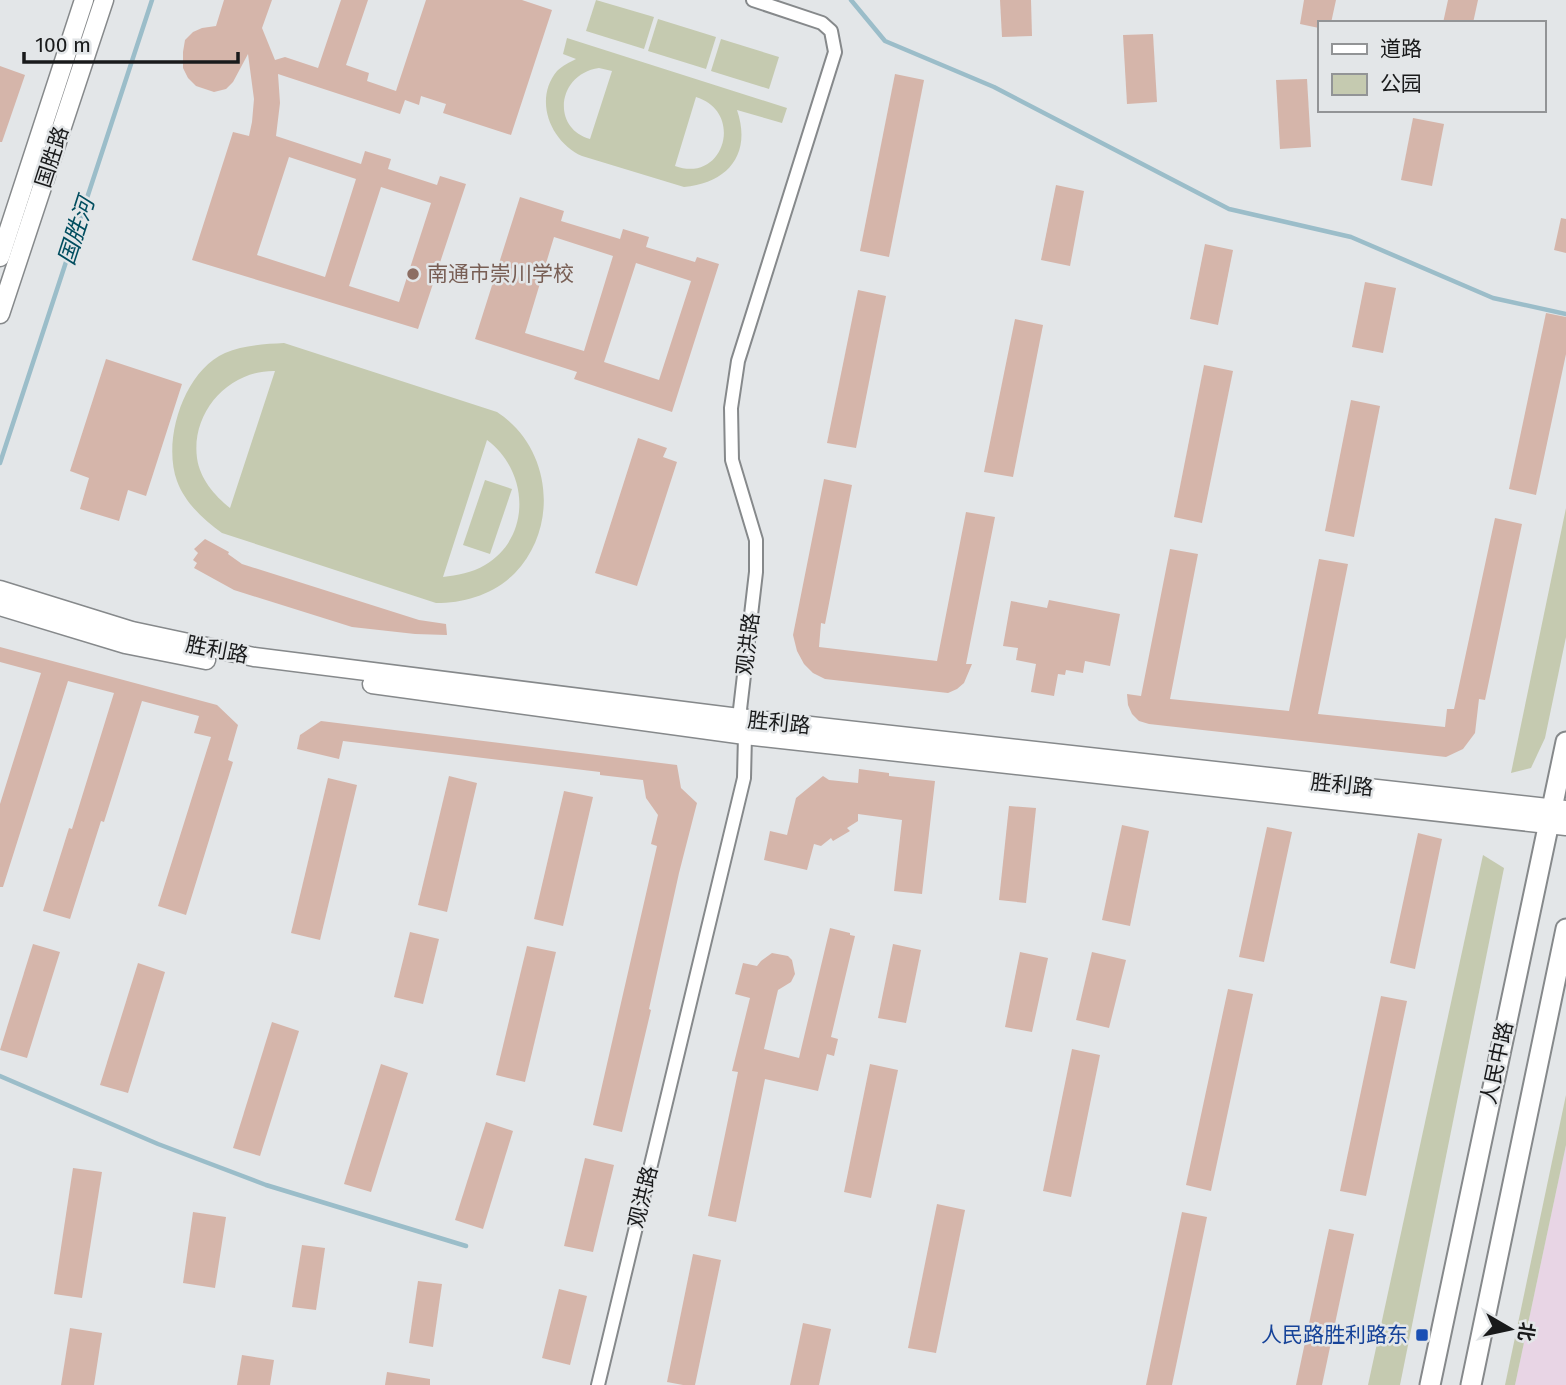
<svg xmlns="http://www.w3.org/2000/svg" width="1566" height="1385" font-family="'Fira Sans','Noto Sans SC',sans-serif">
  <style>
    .commercial { fill: #e8d5e5 }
    .green { fill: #c5cab0; fill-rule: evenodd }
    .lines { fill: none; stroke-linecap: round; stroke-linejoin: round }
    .stream { stroke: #9bbdc9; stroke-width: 4.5 }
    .building { fill: #d5b5aa; fill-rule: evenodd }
    .street-casing { stroke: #86898b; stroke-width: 16 }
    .secondary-casing { stroke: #86898b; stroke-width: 21 }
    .primary-casing { stroke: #86898b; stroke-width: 23 }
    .street { stroke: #fff; stroke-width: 12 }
    .secondary { stroke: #fff; stroke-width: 18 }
    .primary { stroke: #fff; stroke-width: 19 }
    .education-dot { fill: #8d6e63; stroke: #e3e6e8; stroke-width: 2.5 }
    .transit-dot { fill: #1a4fb4; stroke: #e3e6e8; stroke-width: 2.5 }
    .labels { text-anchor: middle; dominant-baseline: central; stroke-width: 5; stroke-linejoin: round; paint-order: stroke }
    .street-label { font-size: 21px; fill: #191a1b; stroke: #e3e6e8 }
    .education-label { font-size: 21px; fill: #785e54; stroke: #e3e6e8; text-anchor: start }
    .transit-label { font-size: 21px; fill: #164399; stroke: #e3e6e8; text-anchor: end }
    .water-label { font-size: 23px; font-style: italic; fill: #014d5f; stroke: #e3e6e8 }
  </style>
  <rect width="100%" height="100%" fill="#e3e6e8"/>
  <!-- commercial -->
  <polygon class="commercial" points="1566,1145 1566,1385 1515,1385"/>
  <!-- green -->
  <g class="green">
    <polygon points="596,0 654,17 644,49 586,31"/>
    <polygon points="658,19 716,37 706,69 648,51"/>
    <path d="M567 38 787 108 782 123 737 110C752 154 728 183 684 187L582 156C551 142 533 100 557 71 562 66 570 62 576 59L563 54ZM599 68 612 71 590 139C551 128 557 74 599 68ZM696 97C745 112 724 184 675 166Z"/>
    <polygon points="721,39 779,57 769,89 711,71"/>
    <path d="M284 343 497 412C551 447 560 526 515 573 494 594 465 603 436 603L222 533C204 520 185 503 177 481 162 440 184 371 225 353 243 345 265 344 284 343ZM275 371 230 508C214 495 200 479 197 458 191 412 229 370 275 371ZM487 440C529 471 532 537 485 565 472 573 457 575 443 577Z"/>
    <polygon points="485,480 512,489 490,554 463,545"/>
    <polygon points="1566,508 1566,637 1545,738 1531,768 1511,773"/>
    <polygon points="1483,855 1504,868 1400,1385 1368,1385"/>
    <polygon points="1566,1095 1566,1145 1515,1385 1505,1385"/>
  </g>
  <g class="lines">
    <!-- stream -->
    <g class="stream">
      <polyline points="851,0 885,41 994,87 1229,209 1351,237 1493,298 1566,314"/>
      <polyline points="0,463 152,0"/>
      <polyline points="0,1076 158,1144 266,1185 466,1246"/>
    </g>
  </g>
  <!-- building -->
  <g class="building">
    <path d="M224 0H272L262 28 275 60 285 57 318 68 341 0H368L346 65 369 73 367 81 396 91 426 0H522L552 10 511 135 443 113 446 104 421 96 419 105 405 100 400 114 278 74 280 103 276 136 361 164 365 151 391 159 388 169 437 185 440 176 466 184 418 329 192 260 233 132 249 136 252 122 254 99 248 54 233 82 226 89 214 92 196 86 188 78 183 68V52L185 40 193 32 202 28 216 26ZM289 157 356 179 325 277 257 255ZM381 187 431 203 399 302 349 286Z"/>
    <polygon points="1000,0 1031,0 1032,36 1002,37"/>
    <polygon points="1304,0 1336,0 1331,23 1319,23 1319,28 1300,24"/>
    <polygon points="1448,0 1478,0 1473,23 1443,23"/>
    <polygon points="1153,34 1157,102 1127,104 1123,35"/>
    <polygon points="0,66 25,75 2,142 0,142"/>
    <polygon points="895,74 924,80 889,257 860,251"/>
    <polygon points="1307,79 1311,147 1280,149 1276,80"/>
    <polygon points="1413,118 1444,124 1432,186 1401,180"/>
    <polygon points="1056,185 1084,191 1070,266 1041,260"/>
    <path d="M520 197 564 211 561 221 620 239 623 229 649 237 646 247 695 262 697 257 719 264 672 412 574 379 577 372 475 339ZM554 237 613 256 584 351 525 333ZM636 263 691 281 659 380 604 362Z"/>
    <polygon points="1561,218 1566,219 1566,253 1554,250"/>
    <polygon points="1205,244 1233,250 1218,325 1190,319"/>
    <polygon points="1365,282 1396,288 1383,353 1352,347"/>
    <polygon points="858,290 886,296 856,448 827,443"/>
    <polygon points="1546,313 1566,317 1566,354 1536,495 1509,489"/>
    <polygon points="1015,319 1043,325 1013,477 984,472"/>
    <polygon points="106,359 182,384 146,496 128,490 119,521 80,509 89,478 70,471"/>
    <polygon points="1204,365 1233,371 1202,523 1174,517"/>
    <polygon points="1351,400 1380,406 1354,537 1325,531"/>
    <polygon points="638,438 667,448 663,457 677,462 637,586 595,573"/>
    <polygon points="824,479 852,485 825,624 821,623 819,647 937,661 966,512 995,517 966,664 972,664 964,683 957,689 948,693 825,679 813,673 804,664 797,651 793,635"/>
    <polygon points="1495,518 1522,524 1485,700 1479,699 1475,733 1463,749 1446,757 1149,724 1139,721 1132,714 1128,705 1127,694 1141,696 1170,549 1198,554 1170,699 1289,711 1319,559 1348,564 1318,714 1445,727 1447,709 1454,709"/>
    <polygon points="205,539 229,552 228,554 242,564 419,620 446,624 447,635 415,634 352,627 234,590 194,568 197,563 193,560 198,553 194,549"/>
    <polygon points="1049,600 1120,614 1110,666 1085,661 1083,673 1066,670 1065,675 1058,674 1054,696 1031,692 1036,664 1016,660 1018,648 1003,646 1011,601 1047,608"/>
    <polygon points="0,647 217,705 238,725 228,760 233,762 186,915 158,906 211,737 194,733 199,716 142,701 104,822 101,821 70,919 43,911 69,828 72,829 114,693 68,681 3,887 0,887 0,804 41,673 0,662"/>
    <polygon points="321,721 677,765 681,788 697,803 679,873 649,1009 651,1010 622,1132 593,1125 657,846 651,844 658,815 646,798 643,780 600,775 600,772 343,741 339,759 297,749 300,735"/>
    <polygon points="859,769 889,773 889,776 935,781 922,894 894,891 902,820 858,814 858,821 847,828 850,831 833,841 831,838 821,846 814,844 807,870 764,860 770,831 787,835 796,798 823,776 829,780 858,783"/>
    <polygon points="449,776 477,783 447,912 418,905"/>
    <polygon points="328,778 357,785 320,940 291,933"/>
    <polygon points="564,791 593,797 563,926 534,919"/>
    <polygon points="1009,806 1036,808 1026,903 999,900"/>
    <polygon points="1122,825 1149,831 1130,926 1102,920"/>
    <polygon points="1267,827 1292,832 1264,962 1239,957"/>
    <polygon points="1418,833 1442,839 1415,969 1390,963"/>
    <polygon points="830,928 850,933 850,935 855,936 831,1037 838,1039 834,1056 827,1054 818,1091 765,1079 736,1222 708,1216 738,1072 732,1071 750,998 735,994 743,963 757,966 761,961 772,953 788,956 792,960 795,974 791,982 778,990 764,1049 799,1058"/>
    <polygon points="410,932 439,939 423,1004 394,997"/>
    <polygon points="33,944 60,952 27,1058 0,1050"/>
    <polygon points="893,944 921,950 906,1023 878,1018"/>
    <polygon points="527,946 556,952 525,1082 496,1075"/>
    <polygon points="1020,952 1048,958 1032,1032 1005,1027"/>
    <polygon points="1092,952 1126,960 1109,1028 1076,1020"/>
    <polygon points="138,963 165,972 128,1093 100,1085"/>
    <polygon points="1228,989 1253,994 1211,1191 1186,1185"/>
    <polygon points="1381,996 1407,1001 1366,1196 1340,1191"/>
    <polygon points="272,1022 299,1031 260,1156 233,1148"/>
    <polygon points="1072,1049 1100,1055 1071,1197 1043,1191"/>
    <polygon points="381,1064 408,1073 371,1192 344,1184"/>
    <polygon points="870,1064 898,1070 871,1198 844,1192"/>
    <polygon points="486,1122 513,1131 483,1229 455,1220"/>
    <polygon points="585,1158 614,1165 593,1252 564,1246"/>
    <polygon points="73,1168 102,1172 82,1298 54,1294"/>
    <polygon points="937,1204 965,1210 936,1353 908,1348"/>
    <polygon points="193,1212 226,1217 215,1288 183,1283"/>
    <polygon points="1182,1212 1207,1217 1172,1385 1146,1385"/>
    <polygon points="1329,1229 1354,1234 1322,1385 1296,1385"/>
    <polygon points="302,1245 325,1248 316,1310 292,1307"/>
    <polygon points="693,1254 721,1260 695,1385 683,1385 667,1382"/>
    <polygon points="418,1281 442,1284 433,1347 409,1343"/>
    <polygon points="559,1289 587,1296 570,1365 542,1358"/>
    <polygon points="803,1323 831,1329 819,1385 790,1385"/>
    <polygon points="70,1328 102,1333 94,1385 61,1385"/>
    <polygon points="242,1355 274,1360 270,1385 237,1385"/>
    <polygon points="387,1372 430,1379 430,1385 385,1385"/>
  </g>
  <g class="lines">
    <!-- street casing -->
    <g class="street-casing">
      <polyline id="street" points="598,1385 744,778 745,735 739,718 756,572 756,540 732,460 731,408 738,361 835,52 831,31 822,23 753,0"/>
    </g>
    <!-- secondary casing -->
    <g class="secondary-casing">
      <g id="secondary">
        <polyline points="0,257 84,0"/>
        <polyline points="0,314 104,0"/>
        <polyline points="0,590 132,631 254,657 739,718 1566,810"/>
        <polyline points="0,606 125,644 206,660"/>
        <polyline points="372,684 745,735 1566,826"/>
      </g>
    </g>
    <!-- primary casing -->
    <g class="primary-casing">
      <g id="primary">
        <polyline points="1430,1385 1566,742"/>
        <polyline points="1471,1385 1566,929"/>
      </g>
    </g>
    <!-- street -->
    <use href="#street" class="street"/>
    <!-- secondary -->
    <use href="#secondary" class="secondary"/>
    <!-- primary -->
    <use href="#primary" class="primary"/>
  </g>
  <!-- markers -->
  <circle class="education-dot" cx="413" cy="274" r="7"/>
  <rect class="transit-dot" x="1415" y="1328" width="14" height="14" rx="3.5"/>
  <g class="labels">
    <!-- street labels -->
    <g class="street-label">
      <text transform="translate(52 157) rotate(-72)">国胜路</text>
      <text transform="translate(748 644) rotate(-83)">观洪路</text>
      <text transform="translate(217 650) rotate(11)">胜利路</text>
      <text transform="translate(779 723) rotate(6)">胜利路</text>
      <text transform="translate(1342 785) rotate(6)">胜利路</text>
      <text transform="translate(1497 1063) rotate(-78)">人民中路</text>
      <text transform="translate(643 1197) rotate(-76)">观洪路</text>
    </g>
    <!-- education labels -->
    <g class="education-label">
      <text x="427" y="274">南通市崇川学校</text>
    </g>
    <!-- transit labels -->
    <g class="transit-label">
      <text x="1408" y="1335">人民路胜利路东</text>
    </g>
    <!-- water labels -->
    <g class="water-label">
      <text transform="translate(76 231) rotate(-72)">国胜河</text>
    </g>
  </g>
  <!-- legend -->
  <rect x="1318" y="21" width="228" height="91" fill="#e3e6e8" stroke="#929496" stroke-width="2"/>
  <rect x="1332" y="44" width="35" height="10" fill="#ffffff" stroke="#929496" stroke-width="2"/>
  <text x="1380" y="56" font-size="21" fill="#191a1b">道路</text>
  <rect x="1332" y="74" width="35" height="21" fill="#c5cab0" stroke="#929496" stroke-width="2"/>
  <text x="1380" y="91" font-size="21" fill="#191a1b">公园</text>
  <!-- north arrow -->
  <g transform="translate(1510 1329) rotate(99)" stroke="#e3e6e8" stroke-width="5" paint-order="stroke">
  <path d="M0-5L12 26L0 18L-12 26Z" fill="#191a1b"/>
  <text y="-10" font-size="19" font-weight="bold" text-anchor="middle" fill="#191a1b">北</text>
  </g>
  <!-- scale -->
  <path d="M24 52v10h214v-10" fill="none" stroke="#191a1b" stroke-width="3.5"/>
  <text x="35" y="52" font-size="21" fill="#191a1b" stroke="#e3e6e8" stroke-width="5" paint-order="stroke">100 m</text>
</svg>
